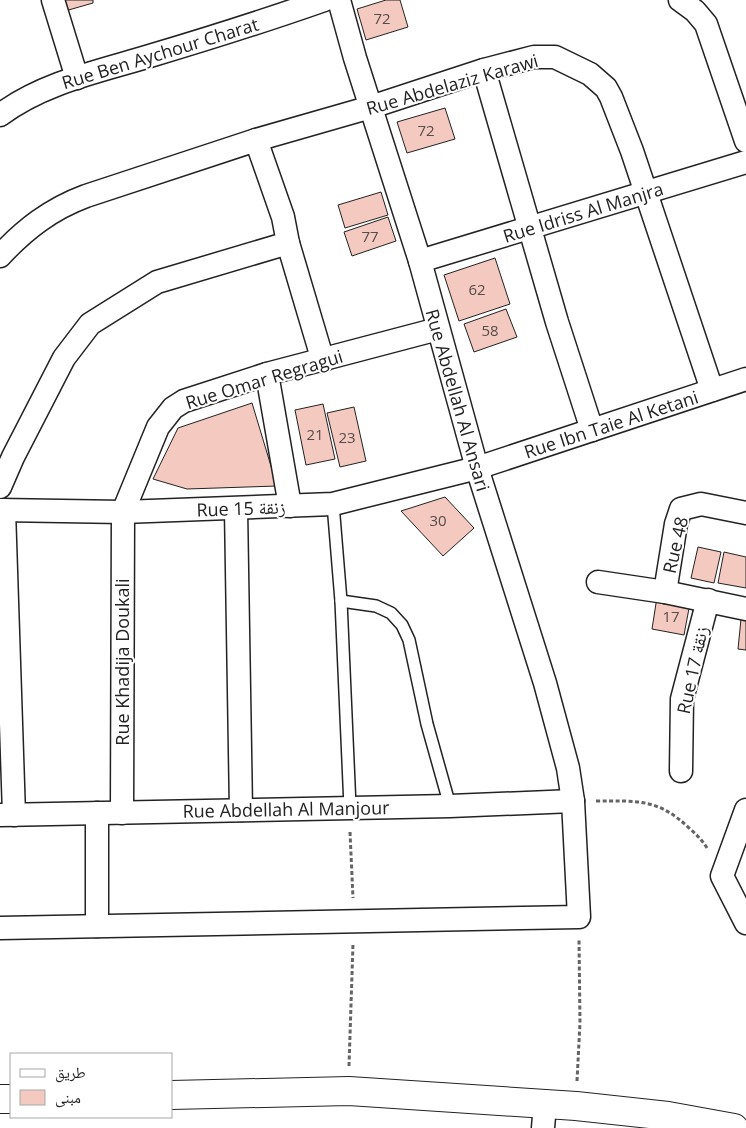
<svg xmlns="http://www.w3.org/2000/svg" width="746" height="1128" font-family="'Open Sans','Noto Naskh Arabic',sans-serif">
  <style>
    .building { fill: #f3c9c0; stroke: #222 }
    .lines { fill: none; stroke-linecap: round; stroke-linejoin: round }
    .lane-casing { stroke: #222; stroke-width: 14 }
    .street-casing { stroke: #222; stroke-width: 25 }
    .primary-casing { stroke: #222; stroke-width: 30 }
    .path { stroke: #646464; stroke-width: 3; stroke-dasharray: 4 2.5; stroke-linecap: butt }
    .lane { stroke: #fff; stroke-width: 11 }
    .street { stroke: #fff; stroke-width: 22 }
    .primary { stroke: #fff; stroke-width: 28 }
    .labels { text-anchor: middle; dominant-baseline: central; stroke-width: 4; stroke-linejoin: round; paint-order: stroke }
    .number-label { font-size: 15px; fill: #564c4a }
    .street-label { font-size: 18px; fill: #222; stroke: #fff }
  </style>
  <rect width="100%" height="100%" fill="#fff"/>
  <!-- building -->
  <g class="building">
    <polygon points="62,0 93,0 93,3 65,11"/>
    <polygon points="386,0 400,0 408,27 366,40 357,9"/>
    <polygon points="445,108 455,139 407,153 397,122"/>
    <polygon points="381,192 388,215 345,228 338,205"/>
    <polygon points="388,217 396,241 352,256 344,232"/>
    <polygon points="495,258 510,304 459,321 444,275"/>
    <polygon points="506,309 517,337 474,352 464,324"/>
    <polygon points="252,403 277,486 187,489 153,479 178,428"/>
    <polygon points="323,404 335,459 306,465 295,410"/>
    <polygon points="354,407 366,461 340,467 327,413"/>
    <polygon points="445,497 474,528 443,556 401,511"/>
    <polygon points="698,547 721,552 714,583 691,578"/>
    <polygon points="724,552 746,557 746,588 718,583"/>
    <polygon points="657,597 690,603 684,635 652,629"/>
    <polygon points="741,619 746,619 746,650 738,649"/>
  </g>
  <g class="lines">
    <!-- lane casing -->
    <g class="lane-casing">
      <g id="lane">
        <polyline points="333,504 341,601 350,807"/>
        <polyline points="341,601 376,606 391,613 402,625 409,640 427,724 450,806"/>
      </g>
    </g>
    <!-- street casing -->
    <g class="street-casing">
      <g id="street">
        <polyline points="53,0 77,78"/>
        <polyline points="680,0 695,11 706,24 746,141"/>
        <polyline points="484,70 557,322 592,430"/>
        <path d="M0 115C44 82 101 71 153 55 210 38 267 20 324 0"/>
        <polyline points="288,243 323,361"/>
        <path d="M0 256C25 229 51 209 86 196L256 140 371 107 484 70 534 57H555L590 74 606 88 611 97 632 151 712 390"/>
        <polyline points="420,261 746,162"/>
        <polyline points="267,374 290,506"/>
        <polyline points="0,487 13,457 64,358 90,324 157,282 288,243 283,217 256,140"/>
        <polyline points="236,509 241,810"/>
        <polyline points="0,510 123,512 333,504 477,468 746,379"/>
        <polyline points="4,510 14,815"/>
        <polyline points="598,582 665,592 746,609"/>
        <polyline points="665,592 676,524 681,509 701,504 746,513"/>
        <polyline points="681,771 682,699 708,600"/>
        <polyline points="746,810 722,876 746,923"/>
        <polyline points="97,813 97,926"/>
        <polyline points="122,813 123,512 158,427 173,408 184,401 267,374 438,329"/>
        <polyline points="0,815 450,806 573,801"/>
        <polyline points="0,928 579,917 573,801 568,768 545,683 477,468 420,261 355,58 339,0"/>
        <polyline points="543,1128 545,1104"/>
      </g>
    </g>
    <!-- primary casing -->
    <g class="primary-casing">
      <g id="primary">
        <polyline points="171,1095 349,1091 576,1106 668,1116 734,1128"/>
        <polyline points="0,1099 11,1099"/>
      </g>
    </g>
    <!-- path -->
    <g class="path">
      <path d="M596 801C636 801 658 798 689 828 696 834 702 840 707 848"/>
      <polyline points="350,832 353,898"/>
      <polyline points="349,1066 353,944"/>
      <polyline points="577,1081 580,1023 579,940"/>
    </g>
    <!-- lane -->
    <use href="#lane" class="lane"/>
    <!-- street -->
    <use href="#street" class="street"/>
    <!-- primary -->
    <use href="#primary" class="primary"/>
  </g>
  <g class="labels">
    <!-- number labels -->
    <g class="number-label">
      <text x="382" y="18">72</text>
      <text x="426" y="130">72</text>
      <text x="370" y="236">77</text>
      <text x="477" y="289">62</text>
      <text x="490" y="330">58</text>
      <text x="315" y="434">21</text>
      <text x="347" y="437">23</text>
      <text x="438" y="520">30</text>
      <text x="671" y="616">17</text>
    </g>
    <!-- street labels -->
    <g class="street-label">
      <text transform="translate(160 53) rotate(-17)">Rue Ben Aychour Charat</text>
      <text transform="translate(452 84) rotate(-16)">Rue Abdelaziz Karawi</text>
      <text transform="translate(583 212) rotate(-17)">Rue Idriss Al Manjra</text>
      <text transform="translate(264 379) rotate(-17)">Rue Omar Regragui</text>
      <text transform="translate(458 400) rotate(74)">Rue Abdellah Al Ansari</text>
      <text transform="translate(611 424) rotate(-18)">Rue Ibn Taie Al Ketani</text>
      <text transform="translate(241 508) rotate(-2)">Rue 15 زنقة</text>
      <text transform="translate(675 545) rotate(-77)">Rue 48</text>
      <text transform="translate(122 662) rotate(-90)">Rue Khadija Doukali</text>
      <text transform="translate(692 670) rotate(-78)">Rue 17 زنقة</text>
      <text transform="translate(286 809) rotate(-1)">Rue Abdellah Al Manjour</text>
    </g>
  </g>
  <!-- legend -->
  <rect x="10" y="1053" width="162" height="65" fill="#ffffff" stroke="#a7a7a7"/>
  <rect x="20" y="1069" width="25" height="8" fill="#ffffff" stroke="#a7a7a7"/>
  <text x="55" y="1078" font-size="15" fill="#222222">طريق</text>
  <rect x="20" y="1090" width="25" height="15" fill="#f3c9c0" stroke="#a7a7a7"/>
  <text x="55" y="1103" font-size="15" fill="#222222">مبنى</text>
</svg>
